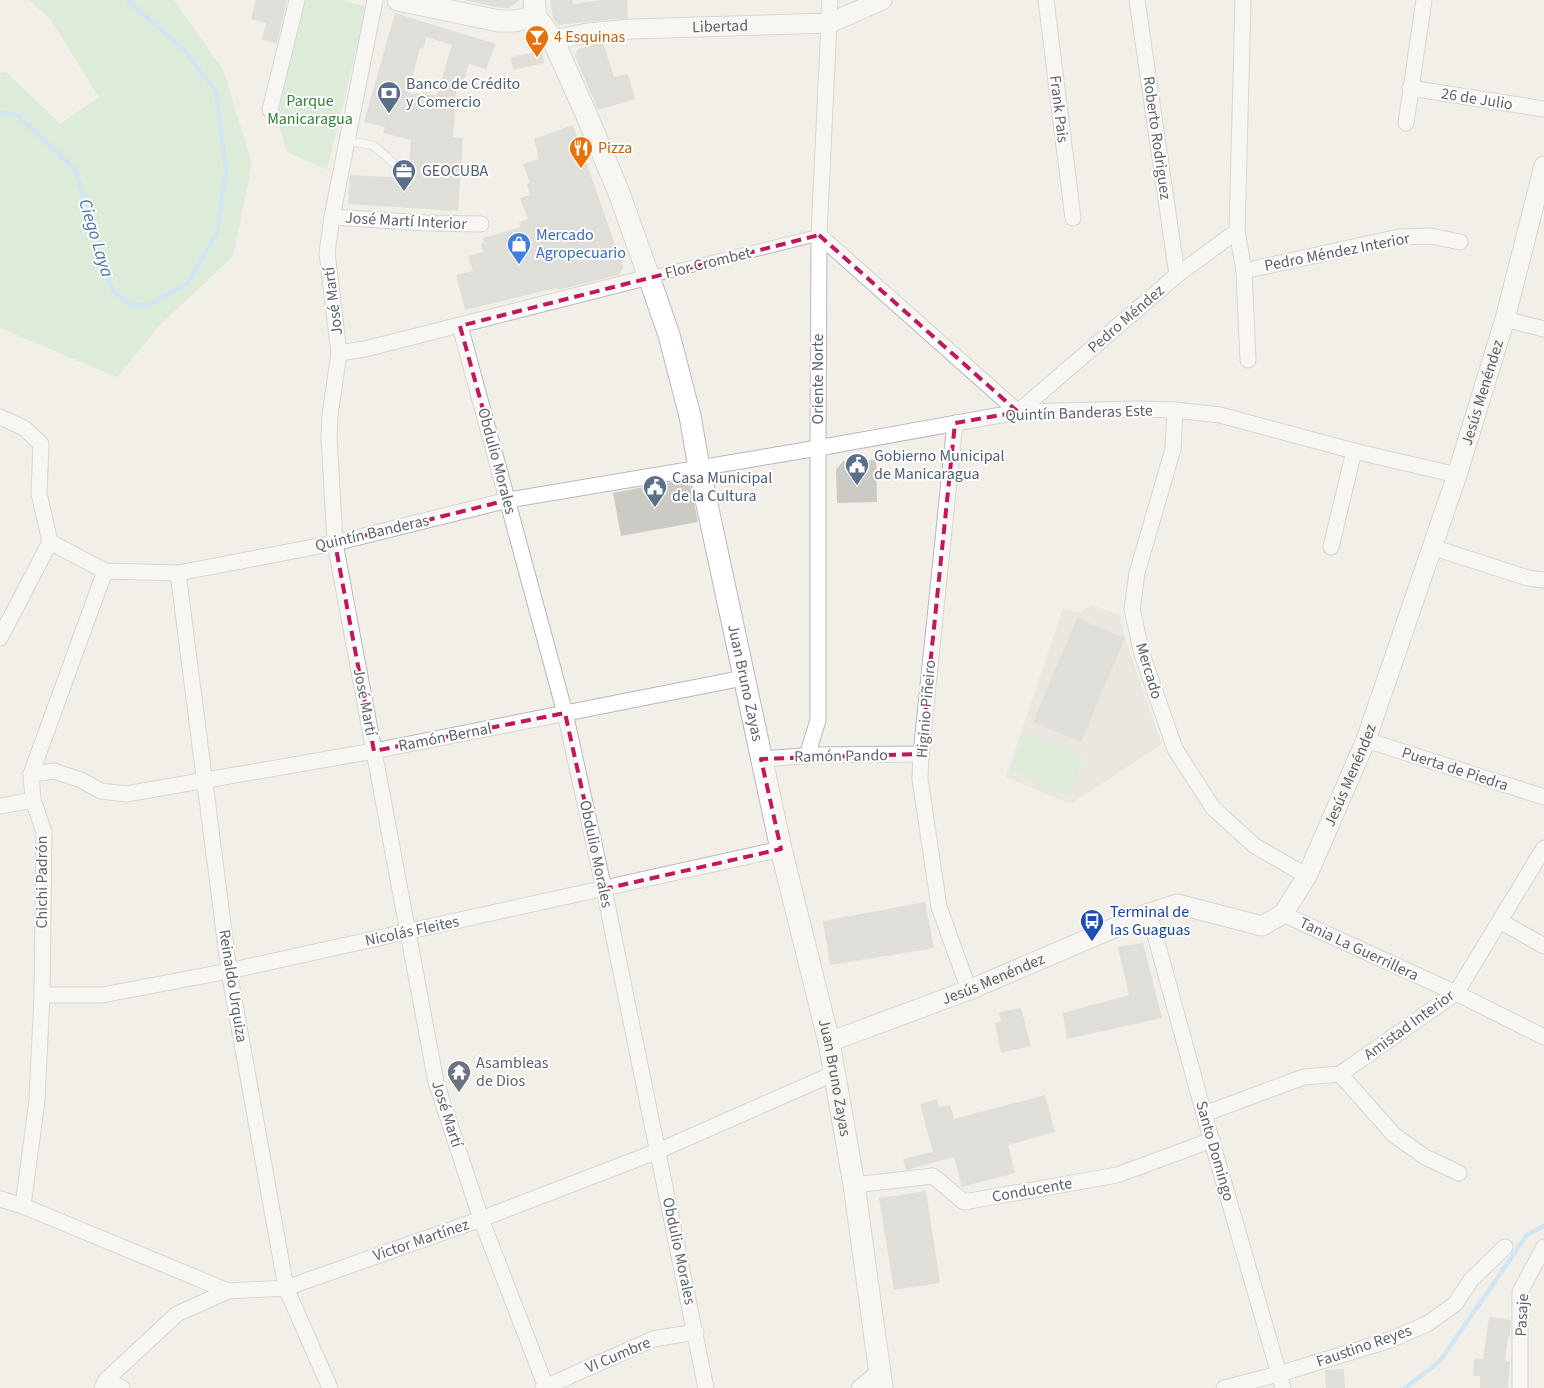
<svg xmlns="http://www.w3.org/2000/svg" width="1544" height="1388" font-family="'Source Sans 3',sans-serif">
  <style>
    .education { fill: #e1ded6 }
    .green { fill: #c5e8c5 }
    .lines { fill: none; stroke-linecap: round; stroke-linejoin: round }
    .stream { stroke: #aadaff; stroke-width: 4.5 }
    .building { fill: #cccac5; fill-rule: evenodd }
    .service-casing { stroke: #b5b8bc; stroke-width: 9 }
    .pedestrian-casing { stroke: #b5b8bc; stroke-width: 13 }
    .minor-casing { stroke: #b5b8bc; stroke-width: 17 }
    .tertiary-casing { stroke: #b5b8bc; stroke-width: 21 }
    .secondary-casing { stroke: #b6babf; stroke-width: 23 }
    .service { stroke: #fff; stroke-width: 8 }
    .pedestrian { stroke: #fff; stroke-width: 11 }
    .minor { stroke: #fff; stroke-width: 15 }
    .tertiary { stroke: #fff; stroke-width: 19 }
    .secondary { stroke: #fff; stroke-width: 21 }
    .marked { fill: none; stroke: #c2185b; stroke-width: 4; stroke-dasharray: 10 6; stroke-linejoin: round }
    .labels { text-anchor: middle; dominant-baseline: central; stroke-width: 4; stroke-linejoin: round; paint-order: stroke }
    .street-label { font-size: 16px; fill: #5f6368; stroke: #fff }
    .food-label { font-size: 16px; fill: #c56008; stroke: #fff; text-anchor: start }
    .service-label { font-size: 16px; fill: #4e5e75; stroke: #fff; text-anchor: start }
    .park-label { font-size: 16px; fill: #348238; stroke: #fff }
    .shop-label { font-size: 16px; fill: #366cbe; stroke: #fff; text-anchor: start }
    .transit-label { font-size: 16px; fill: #164399; stroke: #fff; text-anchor: start }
    .worship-label { font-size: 16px; fill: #5b616d; stroke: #fff; text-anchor: start }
    .water-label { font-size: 18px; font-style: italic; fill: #4174aa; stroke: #fff }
  </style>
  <rect width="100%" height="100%" fill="#f1efe8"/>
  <!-- education -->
  <polygon class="education" points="1091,605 1120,615 1125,638 1162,744 1071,804 1006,777 1063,608 1079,613"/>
  <!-- green -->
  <g class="green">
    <polygon points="29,0 174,0 223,70 252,163 233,256 159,326 117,377 0,328 0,73 6,72 60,124 99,97 50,19"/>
    <polygon points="306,0 342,0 367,7 327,170 287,152 276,115"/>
    <polygon points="1025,734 1084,758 1069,795 1010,770"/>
  </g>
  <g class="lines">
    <!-- stream -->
    <g class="stream">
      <polyline points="0,112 17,115 75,169 112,290 131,305 148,305 188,283 217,233 226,171 216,92 184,50 127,0"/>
      <polyline points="1405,1388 1440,1361 1527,1235 1544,1226"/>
    </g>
  </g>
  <!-- building -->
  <g class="building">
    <polygon points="256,0 287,0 277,43 262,40 266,23 251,19"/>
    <polygon points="464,0 520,0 509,8 500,8"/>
    <polygon points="550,0 572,0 573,4 601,0 627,0 628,18 558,25 553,19"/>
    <path d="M395 13 496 44 486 69 469 64 463 84 457 83 453 137 463 138 458 211 348 204 350 175 408 178 411 140 383 133 385 127 364 122ZM426 37 452 45 437 95 408 93 420 48 423 49Z"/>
    <polygon points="598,43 603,43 614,77 628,74 635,99 598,110 575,56 578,49"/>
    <polygon points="542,51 544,63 513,70 511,57"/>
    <polygon points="573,125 623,267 619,275 558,290 556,288 465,310 456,275 473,271 468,256 483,252 481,243 484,243 483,238 521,227 519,222 528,219 520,198 530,195 527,184 530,183 523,164 539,159 534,139"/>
    <polygon points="876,460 877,502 837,503 836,470 843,461"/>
    <polygon points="681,480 691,487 698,522 621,536 613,493"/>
    <polygon points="1077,618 1125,638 1081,742 1033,722"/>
    <polygon points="925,902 934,948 830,965 823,921"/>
    <polygon points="1143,943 1162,1018 1067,1039 1063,1013 1129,995 1118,947"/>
    <polygon points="1021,1008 1031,1046 1001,1053 995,1023 1001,1021 999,1012"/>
    <polygon points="1045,1095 1055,1132 1008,1145 1015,1173 962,1187 954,1157 906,1170 903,1159 933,1152 920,1104 937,1099 939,1107 950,1105 954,1119"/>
    <polygon points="926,1191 940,1283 894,1290 879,1198"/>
    <polygon points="1489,1317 1511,1320 1510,1336 1508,1336 1505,1361 1510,1361 1508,1388 1480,1388 1480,1376 1473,1376 1474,1359 1483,1359"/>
    <polygon points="1344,1369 1345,1388 1326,1388 1325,1370"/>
  </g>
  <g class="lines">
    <!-- service casing -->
    <g class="service-casing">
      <polyline id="service" points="347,141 373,145 397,166"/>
    </g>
    <!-- pedestrian casing -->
    <g class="pedestrian-casing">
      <polyline id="pedestrian" points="649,277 819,235"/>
    </g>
    <!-- minor casing -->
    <g class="minor-casing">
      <g id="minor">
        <polyline points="375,0 332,217 327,253 339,353 330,415 329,437 335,543 436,1082 481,1219 546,1387"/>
        <polyline points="1046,0 1073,218"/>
        <polyline points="1137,0 1177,275"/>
        <polyline points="1243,0 1237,231 1244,271 1248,360"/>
        <polyline points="1410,88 1544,109"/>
        <polyline points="270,110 297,0"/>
        <polyline points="1406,123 1424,0"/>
        <polyline points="332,217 426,223 481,224"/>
        <polyline points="819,235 1018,412 1177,275 1237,231"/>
        <polyline points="1244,271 1399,237 1431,236 1460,242"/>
        <polyline points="1505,319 1544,329"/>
        <polyline points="460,326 565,713 604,889 706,1388"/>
        <polyline points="339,353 365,349 649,277"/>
        <polyline points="1175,410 1173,449 1137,573 1132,609 1142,654 1175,749 1213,808 1255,846 1307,876"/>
        <polyline points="0,417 24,428 41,444 39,493 50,542 0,638"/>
        <polyline points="955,423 921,754 920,779 939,907 969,990"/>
        <polyline points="50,542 105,571 178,573 335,543 508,500 818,448 1018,412 1138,409 1175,410 1220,415 1354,451 1457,475"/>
        <polyline points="1331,547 1354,451"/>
        <polyline points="1432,547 1528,578 1544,580"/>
        <polyline points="178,573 229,971 286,1288 330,1388"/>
        <polyline points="1366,740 1544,797"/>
        <polyline points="807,756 818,720 818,448 819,235 830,0"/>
        <polyline points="761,759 815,755 921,754"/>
        <polyline points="31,774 54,771 81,780 101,791 126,794 374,751 743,678"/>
        <polyline points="0,806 33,800"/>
        <polyline points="1149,913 1204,1114 1283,1388"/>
        <polyline points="1283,914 1456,993 1544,1037"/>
        <polyline points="1500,921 1544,946"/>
        <polyline points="42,995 102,995 229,971 781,849"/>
        <polyline points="1340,1074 1394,1135 1425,1157 1459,1173"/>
        <polyline points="1204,1114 1304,1077 1340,1074 1456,993 1544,848"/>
        <polyline points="854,1185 933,1176 964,1202 1117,1175 1212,1140"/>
        <polyline points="0,1199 23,1206 228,1291 286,1288 481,1219 658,1151 835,1073"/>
        <polyline points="23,1206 37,1100 42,995 44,832 33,800 31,774 105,571"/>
        <polyline points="106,1380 122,1388"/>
        <polyline points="102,1388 106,1380 177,1314 228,1291"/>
        <polyline points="543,1388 653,1339 696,1332"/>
        <polyline points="859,1388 879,1372"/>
        <polyline points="1224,1388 1279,1374 1390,1340 1427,1324 1455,1304 1471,1280 1505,1247"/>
        <polyline points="1520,1388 1520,1292 1544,1247"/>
      </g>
    </g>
    <!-- tertiary casing -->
    <g class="tertiary-casing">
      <g id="tertiary">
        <path id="s1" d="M553 40 588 33 632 29 830 23 882 0"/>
        <path id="s2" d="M829 1042 969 990 1149 913 1177 904 1262 926 1283 914 1307 876 1366 740 1457 475 1505 319 1544 166"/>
      </g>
    </g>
    <!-- secondary casing -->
    <g class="secondary-casing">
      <g id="secondary">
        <polyline points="398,0 499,21 514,21 536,17"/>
        <path id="s3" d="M534 0 536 17 553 40 587 116 619 193 649 277 669 335 690 416 699 467 781 849 829 1042 854 1185 882 1388"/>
      </g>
    </g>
    <!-- service -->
    <use href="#service" class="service"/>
    <!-- pedestrian -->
    <use href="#pedestrian" class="pedestrian"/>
    <!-- minor -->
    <use href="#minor" class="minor"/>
    <!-- tertiary -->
    <use href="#tertiary" class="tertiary"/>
    <!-- secondary -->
    <use href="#secondary" class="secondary"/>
  </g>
  <!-- marked area -->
  <path d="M0 0H1544V1388H0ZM819 235 1018 412 955 423 921 754 761 759 781 849 604 889 565 713 374 751 335 543 508 500 460 326Z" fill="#f1efe8" fill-opacity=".55" fill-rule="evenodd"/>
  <path class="marked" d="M819 235 1018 412 955 423 921 754 761 759 781 849 604 889 565 713 374 751 335 543 508 500 460 326Z"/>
  <!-- icons -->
  <defs>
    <g id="bar-pin" transform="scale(1.25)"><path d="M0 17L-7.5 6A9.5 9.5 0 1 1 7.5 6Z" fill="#e8710a" stroke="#fff"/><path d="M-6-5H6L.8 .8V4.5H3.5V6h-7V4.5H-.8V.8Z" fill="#fff"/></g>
    <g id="bank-pin" transform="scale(1.25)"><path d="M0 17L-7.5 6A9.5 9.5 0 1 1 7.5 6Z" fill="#5c6f8a" stroke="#fff"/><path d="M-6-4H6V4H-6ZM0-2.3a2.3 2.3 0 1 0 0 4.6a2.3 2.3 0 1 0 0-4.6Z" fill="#fff"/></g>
    <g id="restaurant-pin" transform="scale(1.25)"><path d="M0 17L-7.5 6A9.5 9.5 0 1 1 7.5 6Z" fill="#e8710a" stroke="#fff"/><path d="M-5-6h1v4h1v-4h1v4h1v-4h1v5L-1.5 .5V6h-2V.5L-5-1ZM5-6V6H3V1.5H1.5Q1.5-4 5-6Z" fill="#fff"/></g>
    <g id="office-pin" transform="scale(1.25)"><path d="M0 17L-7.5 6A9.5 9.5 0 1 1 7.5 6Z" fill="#5c6f8a" stroke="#fff"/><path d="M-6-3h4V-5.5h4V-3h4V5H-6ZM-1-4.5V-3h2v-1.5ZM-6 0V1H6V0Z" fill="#fff"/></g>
    <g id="shop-pin" transform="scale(1.25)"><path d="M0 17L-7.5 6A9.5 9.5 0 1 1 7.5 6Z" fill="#3f7fe0" stroke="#fff"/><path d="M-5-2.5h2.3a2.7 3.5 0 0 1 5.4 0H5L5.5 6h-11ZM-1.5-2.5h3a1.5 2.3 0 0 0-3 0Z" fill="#fff"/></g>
    <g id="civic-pin" transform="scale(1.25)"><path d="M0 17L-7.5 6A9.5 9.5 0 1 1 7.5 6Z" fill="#5c6f8a" stroke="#fff"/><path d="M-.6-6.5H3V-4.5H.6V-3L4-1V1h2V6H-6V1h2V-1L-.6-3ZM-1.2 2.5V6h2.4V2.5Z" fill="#fff"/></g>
    <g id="bus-pin" transform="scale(1.25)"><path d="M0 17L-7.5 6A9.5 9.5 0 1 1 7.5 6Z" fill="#1a4fb4" stroke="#fff"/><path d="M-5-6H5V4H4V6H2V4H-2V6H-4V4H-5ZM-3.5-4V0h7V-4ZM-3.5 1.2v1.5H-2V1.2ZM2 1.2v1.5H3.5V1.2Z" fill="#fff"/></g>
    <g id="temple-pin" transform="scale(1.25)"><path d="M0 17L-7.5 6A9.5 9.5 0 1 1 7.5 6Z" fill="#6b7280" stroke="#fff"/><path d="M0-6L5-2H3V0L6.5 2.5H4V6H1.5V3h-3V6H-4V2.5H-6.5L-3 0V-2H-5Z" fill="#fff"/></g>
  </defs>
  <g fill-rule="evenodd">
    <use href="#bar-pin" x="537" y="37"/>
    <use href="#bank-pin" x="389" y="93"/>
    <use href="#restaurant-pin" x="581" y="148"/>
    <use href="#office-pin" x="404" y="171"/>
    <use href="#shop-pin" x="519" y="244"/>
    <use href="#civic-pin" x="857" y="465"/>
    <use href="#civic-pin" x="655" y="487"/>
    <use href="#bus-pin" x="1092" y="921"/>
    <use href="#temple-pin" x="459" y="1072"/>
  </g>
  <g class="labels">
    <!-- street labels -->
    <g class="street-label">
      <text stroke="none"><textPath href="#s1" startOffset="168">Libertad</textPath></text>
      <text transform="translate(1477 99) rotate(9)">26 de Julio</text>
      <text transform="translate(1059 109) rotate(83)">Frank Pais</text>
      <text transform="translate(1157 138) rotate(82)">Roberto Rodriguez</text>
      <text transform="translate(406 221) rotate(3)">José Martí Interior</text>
      <text transform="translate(1337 252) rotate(-11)">Pedro Méndez Interior</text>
      <text transform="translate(708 263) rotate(-14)">Flor Crombet</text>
      <text transform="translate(333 301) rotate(-97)">José Martí</text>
      <text transform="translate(1126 319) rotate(-41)">Pedro Méndez</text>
      <text transform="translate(818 379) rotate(-90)">Oriente Norte</text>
      <text stroke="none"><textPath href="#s2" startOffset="1046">Jesús Menéndez</textPath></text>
      <text transform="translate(1079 413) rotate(-2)">Quintín Banderas Este</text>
      <text transform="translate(497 461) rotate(75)">Obdulio Morales</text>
      <text transform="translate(372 533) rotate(-13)">Quintín Banderas</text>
      <text transform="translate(1149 671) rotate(73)">Mercado</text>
      <text stroke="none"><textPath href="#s3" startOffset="719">Juan Bruno Zayas</textPath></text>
      <text transform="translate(365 702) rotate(79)">José Martí</text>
      <text transform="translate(926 709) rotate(-85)">Higinio Piñeiro</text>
      <text transform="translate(445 737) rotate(-11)">Ramón Bernal</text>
      <text transform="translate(841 756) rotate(-1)">Ramón Pando</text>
      <text transform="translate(1455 769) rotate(18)">Puerta de Piedra</text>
      <text stroke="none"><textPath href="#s2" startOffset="641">Jesús Menéndez</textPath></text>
      <text transform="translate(596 854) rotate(78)">Obdulio Morales</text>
      <text transform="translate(42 882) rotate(-90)">Chichi Padrón</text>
      <text transform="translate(412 931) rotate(-12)">Nicolás Fleites</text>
      <text transform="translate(1359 949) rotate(25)">Tania La Guerrillera</text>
      <text stroke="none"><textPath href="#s2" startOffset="176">Jesús Menéndez</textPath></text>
      <text transform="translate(233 986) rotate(81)">Reinaldo Urquiza</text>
      <text transform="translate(1409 1025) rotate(-36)">Amistad Interior</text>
      <text stroke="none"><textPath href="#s3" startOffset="1124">Juan Bruno Zayas</textPath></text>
      <text transform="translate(447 1114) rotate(72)">José Martí</text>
      <text transform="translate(1215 1151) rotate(74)">Santo Domingo</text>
      <text transform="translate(1032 1190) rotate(-10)">Conducente</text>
      <text transform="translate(421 1240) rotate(-19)">Victor Martínez</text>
      <text transform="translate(679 1251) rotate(78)">Obdulio Morales</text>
      <text transform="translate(1522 1315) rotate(-87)">Pasaje</text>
      <text transform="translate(1364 1346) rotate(-19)">Faustino Reyes</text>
      <text transform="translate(618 1355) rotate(-23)">VI Cumbre</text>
    </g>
    <!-- food labels -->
    <g class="food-label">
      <text x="554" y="37">4 Esquinas</text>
      <text x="598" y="148">Pizza</text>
    </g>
    <!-- service labels -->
    <g class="service-label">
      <text x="406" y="84">Banco de Crédito<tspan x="406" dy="18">y Comercio</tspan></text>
      <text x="422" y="171">GEOCUBA</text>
      <text x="874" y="456">Gobierno Municipal<tspan x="874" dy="18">de Manicaragua</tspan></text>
      <text x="672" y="478">Casa Municipal<tspan x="672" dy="18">de la Cultura</tspan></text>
    </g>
    <!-- park labels -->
    <g class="park-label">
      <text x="310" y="101">Parque<tspan x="310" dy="18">Manicaragua</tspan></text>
    </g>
    <!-- shop labels -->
    <g class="shop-label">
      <text x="536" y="235">Mercado<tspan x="536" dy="18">Agropecuario</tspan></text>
    </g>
    <!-- transit labels -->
    <g class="transit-label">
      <text x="1110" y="912">Terminal de<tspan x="1110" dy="18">las Guaguas</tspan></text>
    </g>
    <!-- worship labels -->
    <g class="worship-label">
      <text x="476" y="1063">Asambleas<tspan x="476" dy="18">de Dios</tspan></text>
    </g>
    <!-- water labels -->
    <g class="water-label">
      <text transform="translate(96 238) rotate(73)">Ciego Laya</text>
    </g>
  </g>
</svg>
